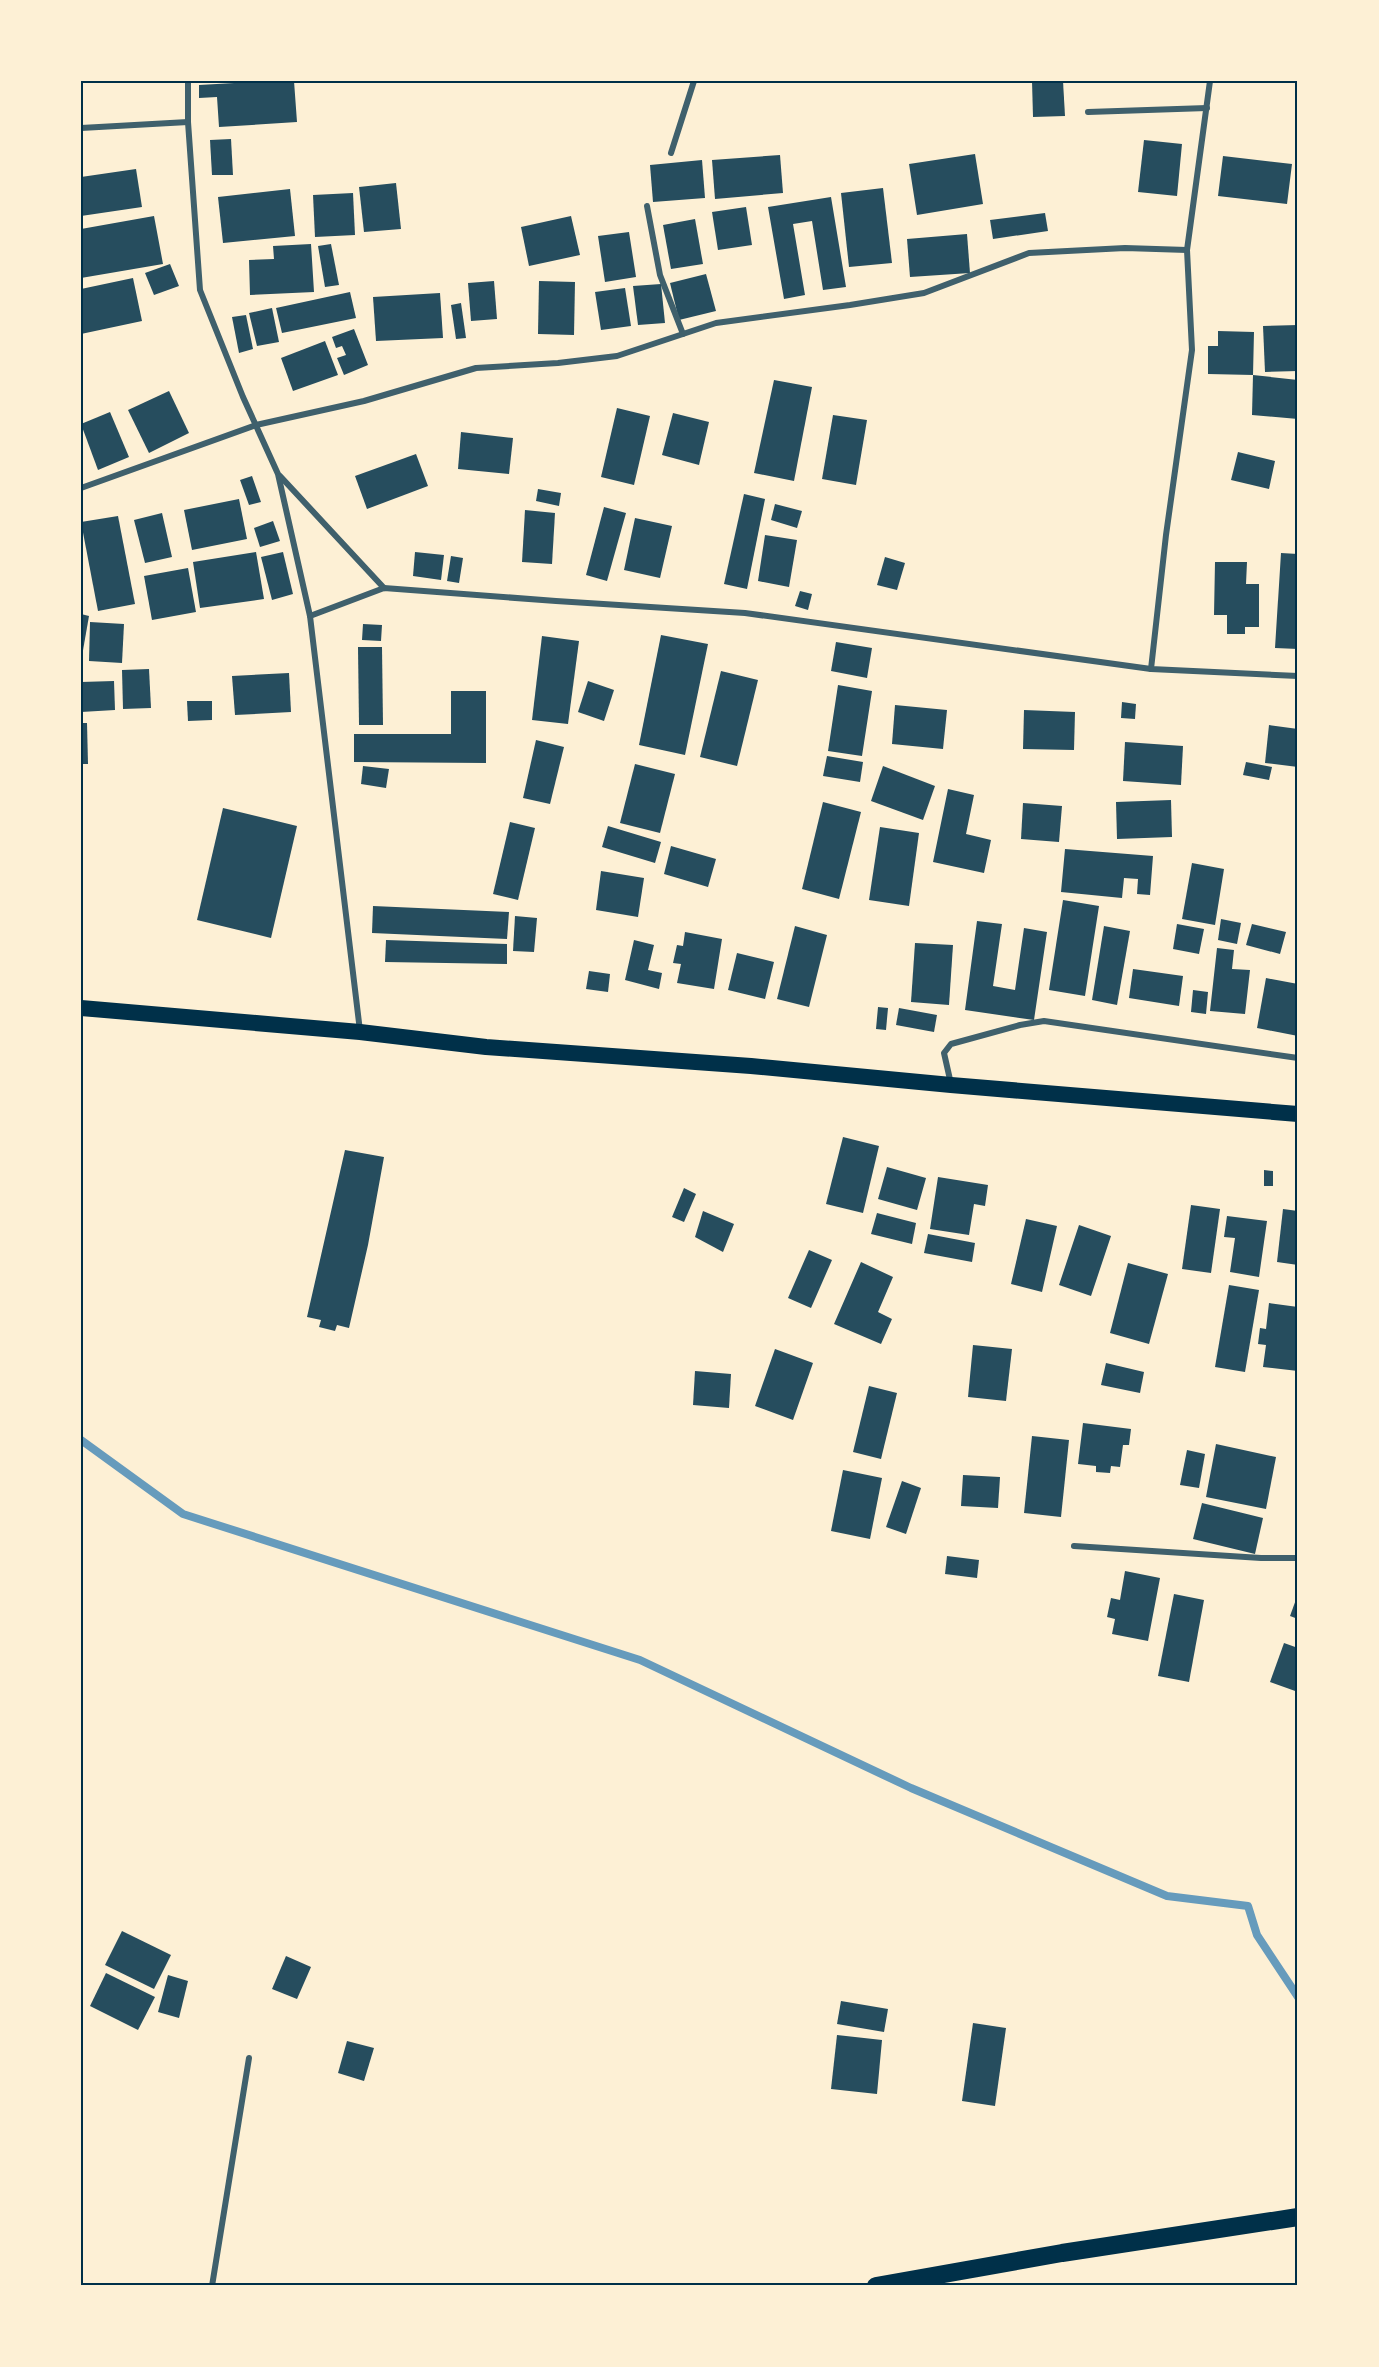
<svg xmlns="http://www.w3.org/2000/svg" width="1379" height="2367" font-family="'Asap Condensed',sans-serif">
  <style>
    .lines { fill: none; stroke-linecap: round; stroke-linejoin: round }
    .stream { stroke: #669bbc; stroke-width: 8 }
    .building { fill: #264d5e }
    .minor { stroke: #3f606c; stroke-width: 6 }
    .trunk { stroke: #003049; stroke-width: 16 }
    .motorway { stroke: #003049; stroke-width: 18 }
    .neatline { fill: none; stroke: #003049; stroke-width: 2 }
  </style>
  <rect width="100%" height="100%" fill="#fdf0d5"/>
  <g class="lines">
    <!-- stream -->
    <polyline class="stream" points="81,1440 183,1514 640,1660 911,1788 1167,1896 1248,1906 1257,1935 1298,1997"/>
  </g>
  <!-- building -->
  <g class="building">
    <polygon points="270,81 294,81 297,122 219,127 217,97 199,98 199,85"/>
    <polygon points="1032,81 1063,81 1065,116 1033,117"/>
    <polygon points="231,139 233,175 212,175 210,140"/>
    <polygon points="1144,140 1182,144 1177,196 1138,192"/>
    <polygon points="975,154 983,204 917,215 909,164"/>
    <polygon points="780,155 783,193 715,199 712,160"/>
    <polygon points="1223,156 1292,164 1287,204 1218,196"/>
    <polygon points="702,160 705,198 653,202 650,165"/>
    <polygon points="136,169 142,207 81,216 81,177"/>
    <polygon points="396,183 401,229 364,232 359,187"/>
    <polygon points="883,188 892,263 849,267 841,193"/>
    <polygon points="290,189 295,236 223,243 218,197"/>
    <polygon points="353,193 355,235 315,237 313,195"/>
    <polygon points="831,197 846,287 823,290 812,221 793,224 805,295 784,299 768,207"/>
    <polygon points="746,207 752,245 718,250 712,212"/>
    <polygon points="1045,213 1048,231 993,239 990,220"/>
    <polygon points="154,216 163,264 81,278 81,229"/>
    <polygon points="571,216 580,255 529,266 521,227"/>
    <polygon points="695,219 703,264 671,269 663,225"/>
    <polygon points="629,232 636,277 605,282 598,236"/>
    <polygon points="967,234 970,273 910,277 907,239"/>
    <polygon points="311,244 314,292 250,295 249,260 274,259 273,246"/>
    <polygon points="331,244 339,285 325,287 318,246"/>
    <polygon points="170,264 179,286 154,295 145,273"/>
    <polygon points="706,274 716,311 679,320 670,283"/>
    <polygon points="133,278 142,321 81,334 81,289"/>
    <polygon points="494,281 497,319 471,321 468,283"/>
    <polygon points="539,281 575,282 574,335 538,334"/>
    <polygon points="661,284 665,323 638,325 633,286"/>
    <polygon points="625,288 631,326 601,330 595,292"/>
    <polygon points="350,292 356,318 282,333 276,308"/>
    <polygon points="440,293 443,338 376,341 373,297"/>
    <polygon points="461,303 466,338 456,339 451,305"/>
    <polygon points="272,308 279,342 257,346 249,313"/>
    <polygon points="246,315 253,349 239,353 232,317"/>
    <polygon points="1298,325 1298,371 1265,372 1263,326"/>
    <polygon points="354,329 368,365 344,375 337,358 346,355 342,346 336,348 332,337"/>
    <polygon points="1218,331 1254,332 1253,375 1208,374 1208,346 1218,346"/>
    <polygon points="325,341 338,375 293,391 281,358"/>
    <polygon points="1253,375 1298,380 1298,419 1252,415"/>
    <polygon points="774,380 812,387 794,481 754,473"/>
    <polygon points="169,391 189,433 149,453 128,410"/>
    <polygon points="617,408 650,416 634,485 601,477"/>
    <polygon points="110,412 129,457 98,470 81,424"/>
    <polygon points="673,413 709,422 699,465 662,455"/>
    <polygon points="833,415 867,420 856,485 822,479"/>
    <polygon points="461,432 513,438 509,474 458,469"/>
    <polygon points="1238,452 1275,461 1269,489 1231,480"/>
    <polygon points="416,454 428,486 367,509 355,476"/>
    <polygon points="252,476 261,502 249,505 240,480"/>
    <polygon points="538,489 561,493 559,506 536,501"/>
    <polygon points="744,494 765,499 747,589 724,584"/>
    <polygon points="239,499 247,539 192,550 184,510"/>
    <polygon points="775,504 802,511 797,528 771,520"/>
    <polygon points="604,507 626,513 607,581 586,575"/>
    <polygon points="525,510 555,513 552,564 522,562"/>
    <polygon points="162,513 172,557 145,563 134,520"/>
    <polygon points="118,516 135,604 98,611 81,522"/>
    <polygon points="635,518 672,526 660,578 624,570"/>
    <polygon points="273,521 280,541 260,547 254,528"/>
    <polygon points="765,535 797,540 789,587 758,581"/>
    <polygon points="256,552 264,599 200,608 193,562"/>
    <polygon points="283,552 293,594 272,600 261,557"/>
    <polygon points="415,552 444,555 441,580 413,576"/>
    <polygon points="1281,553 1298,554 1298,649 1275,648"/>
    <polygon points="451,556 463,558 459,583 447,581"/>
    <polygon points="885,557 905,563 897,590 877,585"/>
    <polygon points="1215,562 1247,562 1246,584 1259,584 1259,627 1245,627 1245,634 1227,634 1227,615 1214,615"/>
    <polygon points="188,568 196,612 152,620 144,576"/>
    <polygon points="800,591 812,594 808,610 795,606"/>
    <polygon points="81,614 89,616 82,656 81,656"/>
    <polygon points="90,622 124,624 122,663 89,661"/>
    <polygon points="363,624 382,625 381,641 362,640"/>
    <polygon points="661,635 708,644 685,755 639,745"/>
    <polygon points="542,636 579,641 568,724 532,720"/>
    <polygon points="836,642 872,648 867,678 831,671"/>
    <polygon points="358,647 382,647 383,725 359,725"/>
    <polygon points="149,669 151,708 123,709 122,670"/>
    <polygon points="721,671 758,680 737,766 700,757"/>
    <polygon points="289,673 291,712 235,715 232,676"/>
    <polygon points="114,681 115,710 81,712 81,682"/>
    <polygon points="588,681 614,690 604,721 578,712"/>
    <polygon points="838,685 872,691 862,756 828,751"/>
    <polygon points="451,691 486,691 486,763 354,762 354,734 451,734"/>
    <polygon points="187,701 212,701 212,720 188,721"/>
    <polygon points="1122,702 1136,704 1135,719 1121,718"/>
    <polygon points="895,705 947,710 943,749 892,744"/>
    <polygon points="1024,710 1075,712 1074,750 1023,749"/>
    <polygon points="81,723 87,723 88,764 81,764"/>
    <polygon points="1269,725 1298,729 1298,767 1265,763"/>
    <polygon points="536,740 564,747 550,804 523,798"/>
    <polygon points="1125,742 1183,746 1181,785 1123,781"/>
    <polygon points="827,756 863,762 860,782 823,776"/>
    <polygon points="1246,762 1272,767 1269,780 1243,775"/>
    <polygon points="635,764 675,774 660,833 620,823"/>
    <polygon points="363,766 389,769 386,788 361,784"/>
    <polygon points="883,766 935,786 923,820 871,801"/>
    <polygon points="948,789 974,795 966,834 991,840 984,873 933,862"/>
    <polygon points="1171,800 1172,837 1117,839 1116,802"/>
    <polygon points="823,802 861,812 839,899 802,889"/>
    <polygon points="1023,803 1062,806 1059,842 1021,839"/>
    <polygon points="223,808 297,826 271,938 197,920"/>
    <polygon points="510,822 535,828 518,900 493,894"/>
    <polygon points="608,826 661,842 655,863 602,847"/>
    <polygon points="880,827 919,833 909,906 869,900"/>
    <polygon points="671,846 716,859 708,887 664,874"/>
    <polygon points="1065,849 1153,856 1150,895 1137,894 1138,879 1124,878 1122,898 1061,892"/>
    <polygon points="1192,863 1224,869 1215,925 1182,919"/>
    <polygon points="601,871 644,878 638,917 596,910"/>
    <polygon points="1063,900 1099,906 1085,996 1049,990"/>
    <polygon points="373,906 509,912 507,939 372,933"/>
    <polygon points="515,916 537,918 534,952 513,951"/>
    <polygon points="1221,919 1241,923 1237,944 1218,940"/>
    <polygon points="977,921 1002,924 993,986 1015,990 1024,928 1047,932 1034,1020 965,1010"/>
    <polygon points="1177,924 1204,929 1199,954 1173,949"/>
    <polygon points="1252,924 1286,932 1280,954 1246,945"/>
    <polygon points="795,926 827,935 809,1007 777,999"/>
    <polygon points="1104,926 1130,931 1117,1005 1092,1000"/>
    <polygon points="685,932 722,939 714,989 677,983 681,964 673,963 677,945 683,946"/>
    <polygon points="386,940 507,944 507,964 385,962"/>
    <polygon points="634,940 654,945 648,970 662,973 659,989 625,980"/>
    <polygon points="915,943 953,945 949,1005 911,1002"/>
    <polygon points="1217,948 1234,950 1232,969 1250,970 1245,1014 1210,1011"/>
    <polygon points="737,953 774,962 765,999 728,990"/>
    <polygon points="1133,969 1183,976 1179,1006 1129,998"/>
    <polygon points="589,971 610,974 608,992 586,989"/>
    <polygon points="1266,978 1298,984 1298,1036 1257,1028"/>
    <polygon points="1193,990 1208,992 1206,1014 1191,1012"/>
    <polygon points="878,1007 888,1008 886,1030 876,1029"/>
    <polygon points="899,1008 937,1015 934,1032 896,1025"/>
    <polygon points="843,1137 879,1146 863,1213 826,1204"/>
    <polygon points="345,1150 384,1157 368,1245 349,1328 337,1325 335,1331 319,1327 321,1320 307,1317"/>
    <polygon points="887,1167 926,1178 917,1210 878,1199"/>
    <polygon points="1264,1170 1273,1171 1273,1186 1264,1186"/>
    <polygon points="938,1177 988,1185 985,1206 974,1204 969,1235 930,1229"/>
    <polygon points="684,1188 696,1194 684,1222 672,1217"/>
    <polygon points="1191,1205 1220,1209 1211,1273 1182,1269"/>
    <polygon points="1283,1209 1298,1211 1298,1265 1277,1262"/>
    <polygon points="703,1211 734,1224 723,1252 695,1237"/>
    <polygon points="877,1213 916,1223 912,1244 871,1234"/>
    <polygon points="1227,1216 1267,1221 1259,1277 1230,1272 1235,1238 1224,1237"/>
    <polygon points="1026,1219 1057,1226 1042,1292 1011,1284"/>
    <polygon points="1079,1225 1111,1236 1091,1296 1059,1285"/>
    <polygon points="928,1234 975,1243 972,1262 924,1253"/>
    <polygon points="809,1250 832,1260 811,1308 788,1298"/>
    <polygon points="861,1262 893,1277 878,1312 892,1319 881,1344 834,1324"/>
    <polygon points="1128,1263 1168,1274 1149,1344 1110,1333"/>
    <polygon points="1229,1285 1259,1290 1245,1372 1215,1367"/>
    <polygon points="1269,1303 1298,1307 1298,1371 1263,1367 1266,1345 1258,1344 1260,1328 1266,1329"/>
    <polygon points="973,1345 1012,1349 1006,1401 968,1397"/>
    <polygon points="775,1349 813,1363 793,1420 755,1406"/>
    <polygon points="1106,1363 1144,1372 1140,1393 1101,1385"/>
    <polygon points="695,1371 731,1374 729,1408 693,1405"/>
    <polygon points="869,1386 897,1393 881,1459 853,1452"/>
    <polygon points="1083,1423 1131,1429 1129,1445 1123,1445 1120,1467 1111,1466 1110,1473 1096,1472 1096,1466 1078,1464"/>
    <polygon points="1032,1436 1069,1440 1061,1517 1024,1513"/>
    <polygon points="1216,1444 1276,1457 1266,1509 1206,1497"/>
    <polygon points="1187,1450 1205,1454 1199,1488 1180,1485"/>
    <polygon points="843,1470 882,1478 870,1539 831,1531"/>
    <polygon points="963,1475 1000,1477 998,1508 961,1506"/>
    <polygon points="902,1481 921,1488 906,1534 886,1527"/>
    <polygon points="1202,1503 1263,1518 1255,1554 1193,1539"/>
    <polygon points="947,1556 979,1560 977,1578 945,1574"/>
    <polygon points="1125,1571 1160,1578 1148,1641 1112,1634 1115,1619 1107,1617 1111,1598 1120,1600"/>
    <polygon points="1174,1594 1204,1600 1189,1682 1158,1676"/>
    <polygon points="1298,1594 1298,1619 1290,1616"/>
    <polygon points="1284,1643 1298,1648 1298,1692 1270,1682"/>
    <polygon points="122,1931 171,1955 154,1989 105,1965"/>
    <polygon points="286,1956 311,1967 297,1999 272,1989"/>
    <polygon points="106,1973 155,1997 138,2030 90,2006"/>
    <polygon points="168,1975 188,1981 179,2018 158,2012"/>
    <polygon points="841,2001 888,2009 884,2032 837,2024"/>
    <polygon points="973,2023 1006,2028 995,2106 962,2101"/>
    <polygon points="837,2035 882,2040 877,2094 831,2089"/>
    <polygon points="347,2041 374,2048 364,2081 338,2073"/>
  </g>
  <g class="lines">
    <!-- minor -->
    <g class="minor">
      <polyline points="188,81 188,122 200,290 243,397 278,474 310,616 360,1031"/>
      <polyline points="1088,112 1207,108"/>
      <polyline points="81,128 188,122"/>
      <polyline points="671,153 694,81"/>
      <polyline points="647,206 660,275 683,334"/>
      <polyline points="280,476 384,588"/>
      <polyline points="81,488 256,425 364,401 476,368 558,363 617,356 716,323 850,305 924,293 1029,253 1125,248 1187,250"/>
      <polyline points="310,616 384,588 556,601 745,613 1151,669 1298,676"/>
      <polyline points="1151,669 1166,535 1192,350 1187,250 1210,81"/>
      <polyline points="951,1084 944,1053 951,1044 1020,1025 1044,1021 1298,1058"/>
      <polyline points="1074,1546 1261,1558 1298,1558"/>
      <polyline points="212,2286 249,2058"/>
    </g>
    <!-- trunk -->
    <polyline class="trunk" points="81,1008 360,1032 486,1047 751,1066 951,1085 1298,1114"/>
    <!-- motorway -->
    <polyline class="motorway" points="876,2286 1062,2253 1298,2217"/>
  </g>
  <!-- border -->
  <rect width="1379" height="2367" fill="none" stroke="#fdf0d5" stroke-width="165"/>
  <rect x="82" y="82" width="1214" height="2202" class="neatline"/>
</svg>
